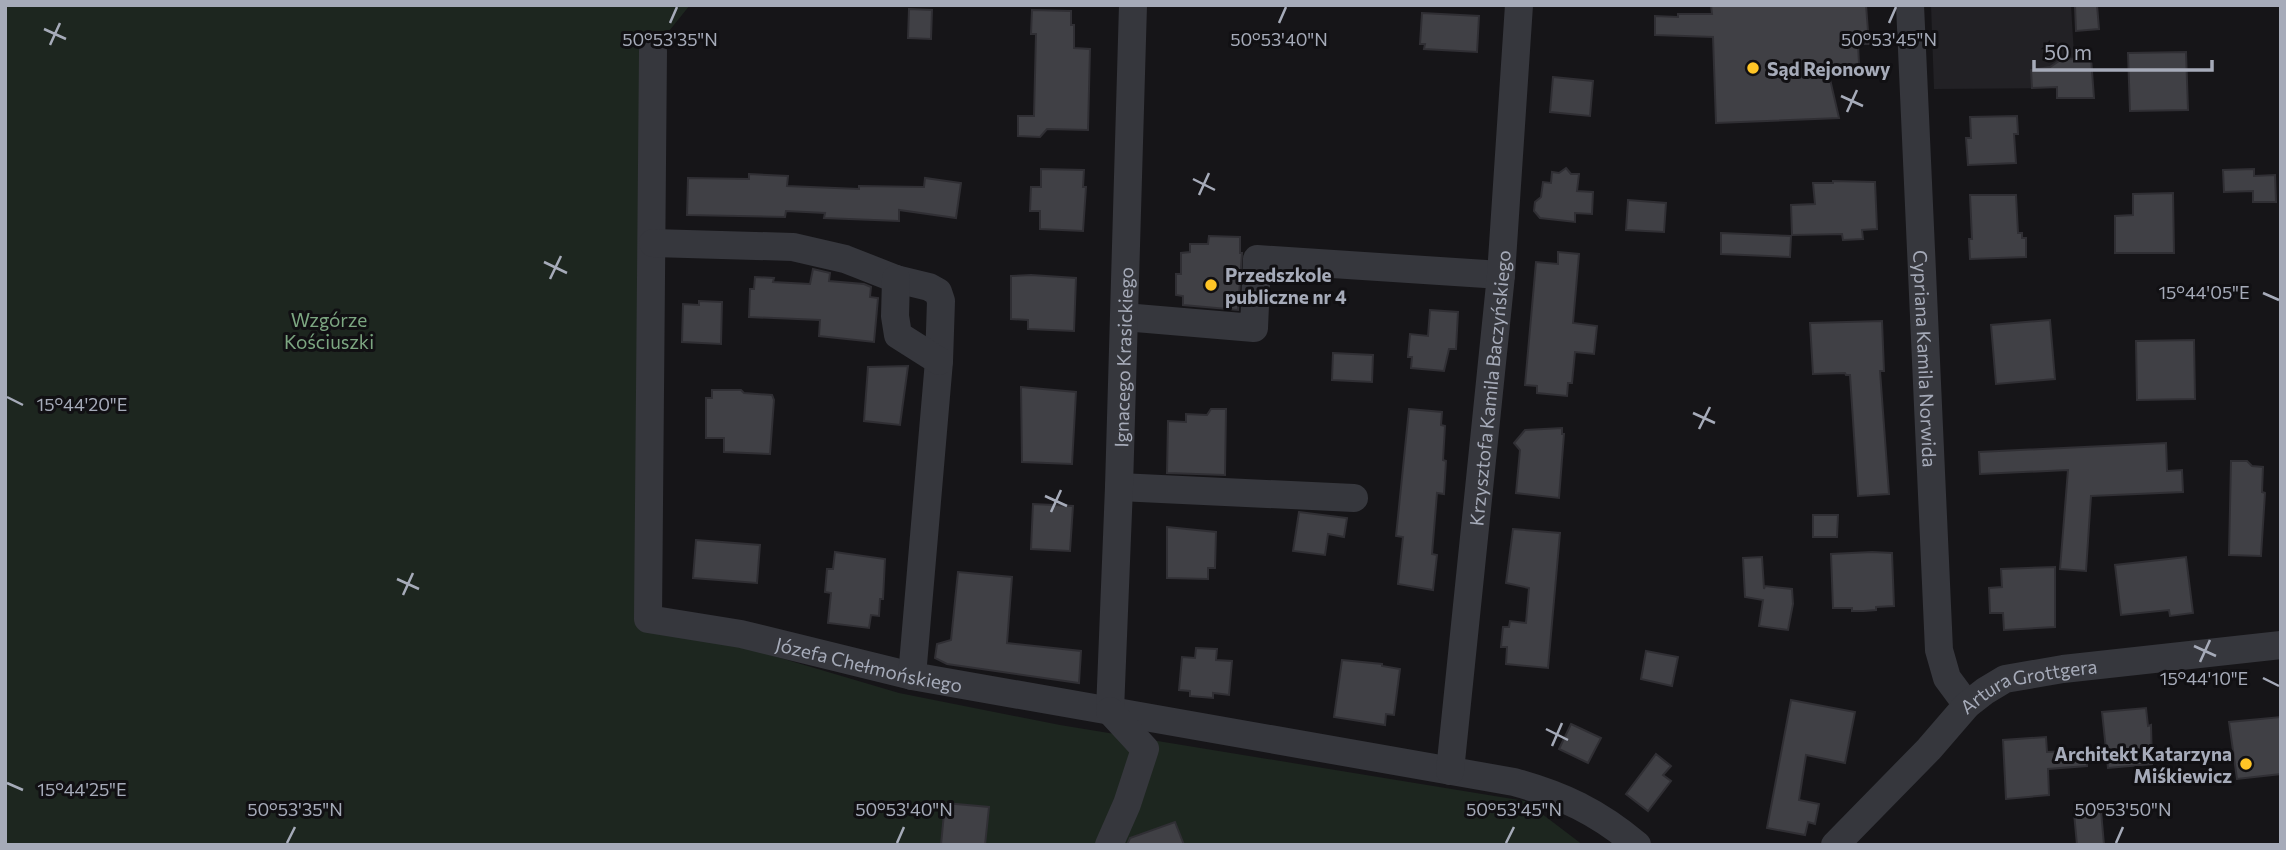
<svg xmlns="http://www.w3.org/2000/svg" width="2286" height="850" font-family="Commissioner,sans-serif">
  <style>
    .built { fill: #222125 }
    .green { fill: #1d261f }
    .building { fill: #404045; stroke: #302f34; stroke-width: 2 }
    .lines { fill: none; stroke-linecap: round; stroke-linejoin: round }
    .minor { stroke: #36373d; stroke-width: 28 }
    .ticks { fill: none; stroke: #a6abb9; stroke-width: 2.5 }
    .poi-dot { fill: #ffc526; stroke: #111013; stroke-width: 2.5 }
    .labels { text-anchor: middle; dominant-baseline: central; stroke-width: 6; stroke-linejoin: round; paint-order: stroke }
    .poi-label { font-size: 19px; font-weight: bold; fill: #a6abb9; stroke: #111013; text-anchor: start }
    .park-label { font-size: 19px; fill: #7ca681; stroke: #111013 }
    .street-label { font-size: 19px; fill: #a6abb9; stroke: #111013 }
    .ticks-label { font-size: 18px; text-anchor: middle; fill: #a6abb9; stroke: #111013; stroke-width: 6; stroke-linejoin: round; paint-order: stroke }
  </style>
  <rect width="100%" height="100%" fill="#161518"/>
  <!-- built -->
  <polygon class="built" points="1931,5 2071,5 2076,88 1934,89"/>
  <!-- green -->
  <polygon class="green" points="5,5 690,5 653,51 648,619 899,693 1060,725 1525,801 1583,845 5,845"/>
  <!-- building -->
  <g class="building">
    <polygon points="1711,5 1866,5 1869,44 1858,44 1859,64 1849,64 1850,74 1829,75 1839,118 1716,123 1713,37 1655,35 1655,16 1678,17 1678,14 1712,14"/>
    <polygon points="2075,5 2097,5 2099,29 2076,31"/>
    <polygon points="909,9 932,10 931,39 908,38"/>
    <polygon points="1032,10 1071,11 1071,25 1074,25 1074,48 1090,49 1088,130 1047,129 1040,137 1018,136 1018,116 1034,116 1036,34 1031,34"/>
    <polygon points="1422,13 1479,16 1477,52 1424,49 1425,44 1420,44"/>
    <polygon points="2186,52 2188,110 2130,111 2128,53"/>
    <polygon points="2091,58 2094,98 2057,98 2057,87 2032,88 2031,70 2050,67 2062,59"/>
    <polygon points="1553,77 1593,81 1590,116 1550,112"/>
    <polygon points="2017,116 2018,134 2014,134 2016,163 1968,165 1966,138 1971,138 1970,117"/>
    <polygon points="1566,168 1571,174 1579,174 1577,191 1593,192 1592,214 1575,213 1575,222 1540,218 1534,211 1535,202 1541,197 1543,182 1551,183 1552,172 1559,173"/>
    <polygon points="1041,169 1084,170 1083,187 1086,187 1083,231 1040,229 1040,211 1030,211 1031,187 1041,187"/>
    <polygon points="2254,169 2254,176 2275,175 2276,202 2253,202 2253,191 2224,192 2223,170"/>
    <polygon points="749,174 788,176 787,186 859,189 859,186 924,187 925,178 961,183 956,218 899,210 899,221 824,218 825,213 786,211 785,217 687,215 688,178 749,179"/>
    <polygon points="1833,181 1875,182 1877,229 1862,230 1863,239 1843,240 1842,234 1792,235 1791,205 1815,204 1813,183 1833,183"/>
    <polygon points="2173,193 2174,253 2115,253 2115,216 2133,215 2133,194"/>
    <polygon points="1970,195 2016,195 2018,233 2022,233 2022,238 2026,238 2026,257 1970,259 1969,239 1972,239"/>
    <polygon points="1628,200 1666,203 1664,232 1626,230"/>
    <polygon points="1721,233 1791,236 1790,257 1721,254"/>
    <polygon points="1209,236 1240,237 1240,253 1242,253 1238,310 1183,305 1183,296 1176,295 1176,274 1181,274 1181,253 1190,252 1190,244 1208,244"/>
    <polygon points="1558,252 1579,254 1573,323 1597,326 1594,354 1575,352 1572,383 1568,383 1567,396 1537,393 1537,386 1525,385 1536,262 1558,264"/>
    <polygon points="813,269 830,273 829,281 864,284 871,287 870,297 878,298 874,342 819,336 820,320 749,317 750,289 754,289 755,277 774,278 773,282 810,284"/>
    <polygon points="1031,275 1076,278 1074,331 1028,329 1028,320 1011,319 1011,276"/>
    <polygon points="699,301 722,302 721,344 682,342 683,304 699,305"/>
    <polygon points="1430,310 1458,312 1456,349 1449,349 1444,371 1411,368 1412,357 1408,357 1410,334 1428,336"/>
    <polygon points="2050,320 2055,379 1996,384 1991,325"/>
    <polygon points="1882,321 1884,371 1880,371 1889,494 1858,496 1850,375 1846,375 1845,373 1813,374 1810,323"/>
    <polygon points="2194,340 2195,399 2137,400 2136,341"/>
    <polygon points="1333,353 1373,355 1372,382 1332,380"/>
    <polygon points="908,366 900,425 864,421 868,367"/>
    <polygon points="1021,387 1076,392 1072,464 1022,462"/>
    <polygon points="712,390 741,390 744,393 772,395 774,400 770,454 724,452 724,438 706,438 706,398 712,398"/>
    <polygon points="1211,409 1226,409 1225,475 1167,473 1168,421 1186,422 1186,414 1207,415"/>
    <polygon points="1409,409 1442,412 1441,425 1445,426 1443,460 1446,461 1444,494 1437,493 1432,554 1437,555 1433,590 1398,584 1403,537 1396,536"/>
    <polygon points="1562,428 1562,434 1564,434 1559,498 1516,493 1520,450 1514,443 1525,430"/>
    <polygon points="2166,443 2167,471 2182,470 2183,492 2091,496 2086,571 2060,569 2068,470 1980,474 1979,452"/>
    <polygon points="2231,461 2247,461 2252,466 2263,467 2262,492 2265,493 2261,556 2229,555"/>
    <polygon points="1033,504 1073,506 1070,551 1031,549"/>
    <polygon points="1299,512 1347,518 1344,537 1328,534 1325,555 1293,551"/>
    <polygon points="1813,515 1838,515 1837,537 1813,537"/>
    <polygon points="1167,527 1216,532 1215,568 1208,568 1208,579 1167,578"/>
    <polygon points="1513,529 1560,533 1548,668 1506,664 1507,647 1501,647 1503,627 1509,627 1510,621 1526,623 1529,588 1506,583"/>
    <polygon points="696,540 760,545 757,583 693,578"/>
    <polygon points="835,552 885,559 883,599 880,599 879,616 871,615 869,628 828,623 831,593 825,592 827,569 833,569"/>
    <polygon points="1872,552 1892,553 1894,606 1876,607 1876,610 1864,611 1852,611 1852,608 1833,608 1831,554"/>
    <polygon points="1762,557 1764,589 1765,586 1792,589 1793,604 1788,630 1759,626 1763,600 1745,597 1743,558"/>
    <polygon points="2186,557 2193,613 2170,616 2169,610 2121,615 2115,565"/>
    <polygon points="2055,567 2055,627 2004,630 2003,613 1990,613 1989,588 2002,587 2001,569"/>
    <polygon points="958,572 1012,577 1007,643 1081,651 1079,683 947,664 935,658 937,644 951,640"/>
    <polygon points="1196,648 1217,649 1216,660 1232,661 1229,695 1213,693 1213,698 1190,696 1190,691 1179,690 1182,657 1195,658"/>
    <polygon points="1646,651 1678,657 1672,686 1641,679"/>
    <polygon points="1342,660 1382,664 1382,666 1400,669 1394,715 1386,714 1385,725 1334,717"/>
    <polygon points="1791,700 1855,712 1845,763 1806,755 1799,800 1819,804 1815,824 1808,822 1805,835 1767,828"/>
    <polygon points="2146,708 2148,726 2151,725 2152,764 2108,768 2102,712"/>
    <polygon points="2281,717 2281,774 2237,779 2229,722"/>
    <polygon points="1571,724 1601,738 1588,763 1559,749"/>
    <polygon points="2046,737 2047,752 2086,750 2087,766 2048,769 2049,795 2006,799 2003,740"/>
    <polygon points="1656,754 1671,766 1663,775 1671,781 1648,811 1626,794"/>
    <polygon points="945,803 989,807 985,845 941,845"/>
    <polygon points="2101,811 2104,845 2077,845 2074,813"/>
    <polygon points="1175,822 1184,845 1127,845 1130,838"/>
  </g>
  <g class="lines">
    <!-- minor -->
    <g class="minor">
      <path id="s1" d="M1910 5 1939 650 1947 678 1967 705"/>
      <path id="s2" d="M653 51 648 619 741 634 912 676 1514 782C1562 795 1598 812 1637 845"/>
      <polyline points="653,243 793,247 845,259 896,279 929,287 938,292 941,301 939,361 912,676"/>
      <polyline points="896,279 895,316 898,335 939,361"/>
      <polyline points="1124,317 1254,328 1257,259 1501,275"/>
      <polyline points="1119,487 1354,498"/>
      <path id="s3" d="M1110 711 1119 487 1133 5"/>
      <path id="s4" d="M1450 771 1501 275 1519 5"/>
      <polyline points="1109,845 1127,804 1145,749 1110,711"/>
      <path id="s5" d="M1835 845 1929 749 1967 705 1985 691 2005 679 2063 669 2281 645"/>
    </g>
  </g>
  <!-- ticks -->
  <path class="ticks" d="M670 23 677 7M1279 23 1286 7M1889 23 1896 7M44 29 66 39M50 45 60 23M1841 96 1863 106M1847 112 1857 90M1193 179 1215 190M1199 195 1209 173M544 262 567 273M550 279 561 256M2263 293 2279 300M7 397 23 405M1693 413 1715 423M1699 429 1710 407M1045 496 1067 506M1051 512 1061 490M397 579 419 589M403 595 413 573M2194 646 2216 656M2200 662 2210 640M2263 678 2279 686M1546 729 1568 740M1552 746 1562 723M7 783 23 790M287 843 295 827M897 843 904 827M1506 843 1514 827M2116 843 2123 827"/>
  <!-- markers -->
  <g class="poi-dot">
    <circle cx="1753" cy="68" r="7"/>
    <circle cx="1211" cy="285" r="7"/>
    <circle cx="2246" cy="764" r="7"/>
  </g>
  <g class="labels">
    <!-- poi labels -->
    <g class="poi-label">
      <text x="1767" y="68">Sąd Rejonowy</text>
      <text x="1225" y="274">Przedszkole<tspan x="1225" dy="22">publiczne nr 4</tspan></text>
      <text x="2232" y="753" text-anchor="end">Architekt Katarzyna<tspan x="2232" dy="22">Miśkiewicz</tspan></text>
    </g>
    <!-- park labels -->
    <g class="park-label">
      <text x="329" y="319">Wzgórze<tspan x="329" dy="22">Kościuszki</tspan></text>
    </g>
    <!-- street labels -->
    <g class="street-label">
      <text stroke="none"><textPath href="#s3" startOffset="354">Ignacego Krasickiego</textPath></text>
      <text stroke="none"><textPath href="#s1" startOffset="354">Cypriana Kamila Norwida</textPath></text>
      <text stroke="none"><textPath href="#s4" startOffset="385">Krzysztofa Kamila Baczyńskiego</textPath></text>
      <text stroke="none"><textPath href="#s2" startOffset="794">Józefa Chełmońskiego</textPath></text>
      <text stroke="none"><textPath href="#s5" startOffset="259">Artura Grottgera</textPath></text>
    </g>
  </g>
  <g class="ticks-label">
    <text x="1279" y="46">50°53'40"N</text>
    <text x="670" y="46">50°53'35"N</text>
    <text x="1889" y="46">50°53'45"N</text>
    <text x="2204" y="299">15°44'05"E</text>
    <text x="82" y="411">15°44'20"E</text>
    <text x="2204" y="685">15°44'10"E</text>
    <text x="82" y="796">15°44'25"E</text>
    <text x="295" y="816">50°53'35"N</text>
    <text x="904" y="816">50°53'40"N</text>
    <text x="1514" y="816">50°53'45"N</text>
    <text x="2123" y="816">50°53'50"N</text>
  </g>
  <!-- border -->
  <rect width="2286" height="850" fill="none" stroke="#a6abb9" stroke-width="14"/>
  <!-- scale -->
  <path d="M2034 60v10h178v-10" fill="none" stroke="#a6abb9" stroke-width="3.5"/>
  <text x="2044" y="60" font-size="21" fill="#a6abb9" stroke="#111013" stroke-width="5" paint-order="stroke">50 m</text>
</svg>
